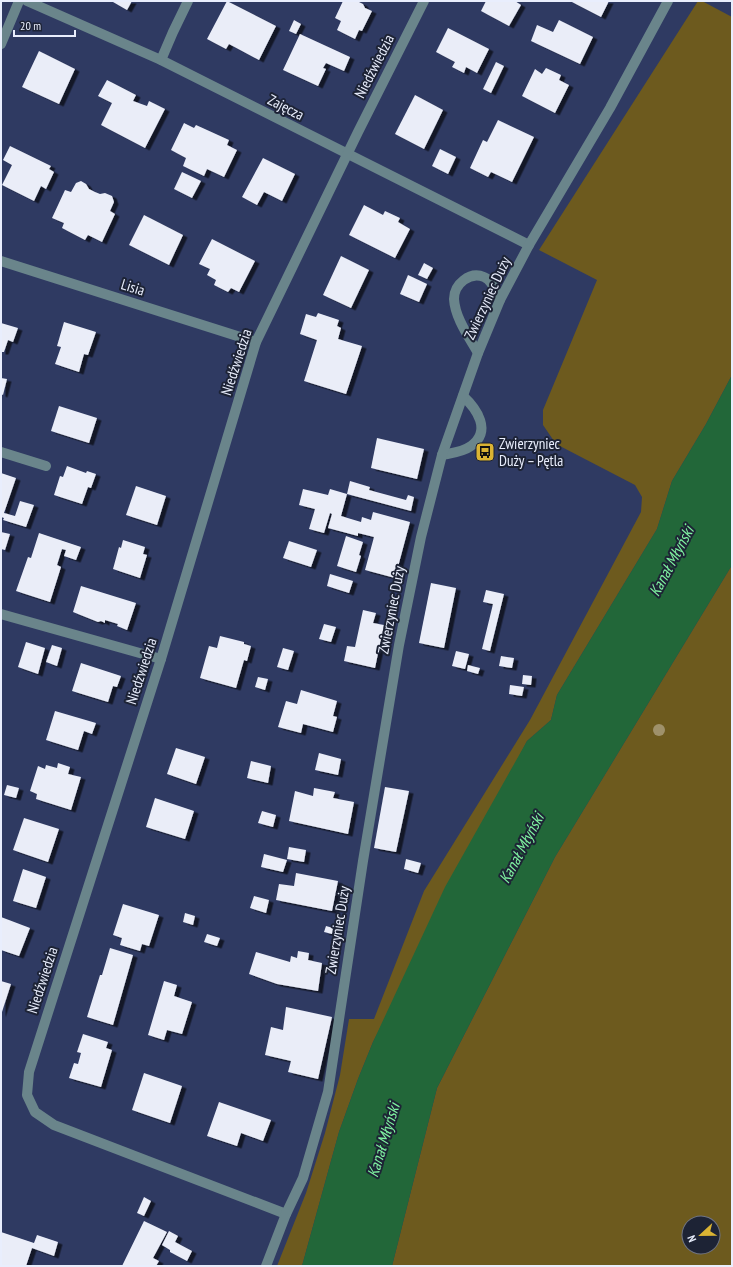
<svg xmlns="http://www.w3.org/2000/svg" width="733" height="1267" font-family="'PT Sans Narrow',sans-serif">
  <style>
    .green { fill: #6d5a1e; fill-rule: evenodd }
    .water { fill: #226739 }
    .building { fill: #eaedf8; filter: url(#shadow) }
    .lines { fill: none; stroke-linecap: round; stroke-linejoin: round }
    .minor { stroke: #6a858b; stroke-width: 10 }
    .tree { fill: #9f916b }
    .labels { text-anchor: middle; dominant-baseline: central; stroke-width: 4; stroke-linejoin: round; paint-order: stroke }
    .street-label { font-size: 15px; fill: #e9eefd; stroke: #1d2335 }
    .poi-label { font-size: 15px; fill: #e9eefd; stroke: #1d2335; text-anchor: start }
    .water-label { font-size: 16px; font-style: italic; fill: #81f5a2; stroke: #1d2335 }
  </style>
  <defs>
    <filter id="shadow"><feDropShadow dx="4.5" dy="2.5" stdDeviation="0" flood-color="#0009"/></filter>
  </defs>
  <rect width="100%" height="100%" fill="#2f3a62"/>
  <!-- green -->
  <g class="green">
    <polygon points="698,1 702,1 732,17 732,375 706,424 672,481 657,529 557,695 551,720 527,741 373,1042 358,1079 339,1132 302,1266 277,1266 306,1193 325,1133 340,1075 349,1019 374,1019 424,891 530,720 641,512 642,497 635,485 556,444 543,425 543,410 597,280 539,250"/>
    <path d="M732 565V1266H392L437 1088 555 857ZM689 1223H713V1247H689Z"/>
  </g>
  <!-- water -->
  <polygon class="water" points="732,375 732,565 555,857 437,1088 392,1266 302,1266 339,1132 358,1079 373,1042 445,887 527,741 551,720 557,695 657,529 672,481 706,424"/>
  <!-- building -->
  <g class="building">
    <polygon points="114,1 132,1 127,10 113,2"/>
    <polygon points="227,1 276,26 259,60 229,44 226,49 207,39"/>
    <polygon points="343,1 357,1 363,4 365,8 372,11 362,31 359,30 355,39 337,30 341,21 335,18"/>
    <polygon points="486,1 515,1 521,5 509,26 481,11"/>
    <polygon points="570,1 609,1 601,17"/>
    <polygon points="294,20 301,24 296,34 289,31"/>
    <polygon points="559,20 593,37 580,64 531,41 537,25 553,32"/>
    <polygon points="448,28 489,49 477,73 466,67 464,73 452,67 455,62 436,52"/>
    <polygon points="300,34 350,57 344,71 326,63 323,68 326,69 318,86 283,70"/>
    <polygon points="39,51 75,69 59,104 22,87"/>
    <polygon points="496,62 504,66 491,93 483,89"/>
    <polygon points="546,68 561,75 559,80 569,85 555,113 522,96 535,69 542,74"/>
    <polygon points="107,80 136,95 133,101 147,106 149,101 165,109 145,148 101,125 112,103 98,96"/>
    <polygon points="415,95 443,110 424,149 395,134"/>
    <polygon points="498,120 534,137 512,182 491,172 488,177 470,168 483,140 487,142"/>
    <polygon points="184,123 194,128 196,125 229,140 227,145 237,150 224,177 207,169 204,176 183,166 186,158 171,150"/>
    <polygon points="10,146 51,166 49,169 54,172 46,189 41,186 34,201 2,185 12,165 3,160"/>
    <polygon points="440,149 456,157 448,174 432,166"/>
    <polygon points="263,158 295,174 282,201 264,192 257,205 242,197"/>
    <polygon points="182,172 201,181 192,198 174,189"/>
    <polygon points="81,181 86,184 89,189 95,192 100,194 105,193 112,196 114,202 110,211 115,214 102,242 88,235 85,240 62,228 64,223 52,218 65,190 71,192 76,183"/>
    <polygon points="364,205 383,215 385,211 400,218 398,222 410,229 395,258 349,235"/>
    <polygon points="144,215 183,235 169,265 129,245"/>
    <polygon points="212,239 255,261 239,292 231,288 228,292 214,285 216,280 207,275 210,269 199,264"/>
    <polygon points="341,256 369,270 351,308 323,295"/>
    <polygon points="424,263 433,268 427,279 418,275"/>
    <polygon points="408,275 427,284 419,302 400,294"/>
    <polygon points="318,313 339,320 337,326 341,328 338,339 362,346 346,394 304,381 317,340 300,334 306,314 316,317"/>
    <polygon points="64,322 96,332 88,355 84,354 79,372 55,364 61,347 57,346"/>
    <polygon points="1,323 18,328 13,342 8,340 4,352 1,352"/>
    <polygon points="1,378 7,379 3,395 1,394"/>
    <polygon points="59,406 97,418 89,443 51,431"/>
    <polygon points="377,438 424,449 417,479 371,468"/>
    <polygon points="67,466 86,473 87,471 96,474 91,488 88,487 82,504 54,495 60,476 63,477"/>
    <polygon points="1,473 16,478 4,513 15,516 20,501 34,505 26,527 3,520 4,518 1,517"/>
    <polygon points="350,481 370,487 369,490 406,500 408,495 414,497 411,511 347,494"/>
    <polygon points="136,486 166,496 157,525 126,515"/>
    <polygon points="303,489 328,495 330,489 347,494 341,516 361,522 362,517 371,520 373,512 410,522 395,578 365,570 374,537 358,533 358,536 328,528 332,514 330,513 324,533 309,529 315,509 299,505"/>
    <polygon points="1,532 10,534 5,550 1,549"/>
    <polygon points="39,533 81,547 76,560 64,556 66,550 62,549 57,565 61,567 50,602 16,591 28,557 31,558"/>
    <polygon points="346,536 363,542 359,555 361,556 356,572 337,566"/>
    <polygon points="123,540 145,547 143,554 147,555 140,578 113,569 119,547 121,548"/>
    <polygon points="289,541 317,550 311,567 283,558"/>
    <polygon points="330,574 353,581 349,593 327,586"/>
    <polygon points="431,583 456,588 444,648 419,643"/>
    <polygon points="81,586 136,603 127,630 117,626 118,624 105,620 105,623 101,621 98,622 73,612"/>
    <polygon points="486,590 504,594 490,651 482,649 493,604 483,602"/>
    <polygon points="363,610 376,613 373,623 384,625 375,668 344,661 347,646 355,647"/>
    <polygon points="324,624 336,627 331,642 319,639"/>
    <polygon points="220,636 244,642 244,644 251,646 247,661 244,660 236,688 200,678 209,646 217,648"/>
    <polygon points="26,642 45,648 38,674 18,667"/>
    <polygon points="52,645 62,648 57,666 46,662"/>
    <polygon points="283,648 294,651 288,670 277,667"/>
    <polygon points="456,651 469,654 465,669 452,666"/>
    <polygon points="501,656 514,658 512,668 499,666"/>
    <polygon points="81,663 121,676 117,687 113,686 108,702 72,691"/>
    <polygon points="468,665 480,668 478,674 467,671"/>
    <polygon points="523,675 532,676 531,685 522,684"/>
    <polygon points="258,677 268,679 265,690 255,687"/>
    <polygon points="510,685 524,687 522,696 509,694"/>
    <polygon points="301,690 337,701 333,716 337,717 333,732 303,724 301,733 278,727 286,701 297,704"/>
    <polygon points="55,711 96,723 92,734 84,731 78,750 46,740"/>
    <polygon points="176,748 205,757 196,784 167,774"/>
    <polygon points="319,753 341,759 338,775 315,770"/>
    <polygon points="251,761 271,766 268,783 247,778"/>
    <polygon points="58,763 70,767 68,774 81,777 71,810 36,799 37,794 30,791 38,766 45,769 46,765 57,768"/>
    <polygon points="7,785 19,788 16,798 4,795"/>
    <polygon points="385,787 409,791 396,852 374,848"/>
    <polygon points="314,788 335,792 333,798 354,802 348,834 289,821 295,791 313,796"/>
    <polygon points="155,798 194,811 185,839 146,827"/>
    <polygon points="262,811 276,815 273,827 258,823"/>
    <polygon points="24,818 59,829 48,862 13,850"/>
    <polygon points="289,847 306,850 304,862 287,859"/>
    <polygon points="264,854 287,860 283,872 261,867"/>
    <polygon points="406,859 421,863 418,873 404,869"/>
    <polygon points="23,869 46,877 36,908 13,901"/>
    <polygon points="296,873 338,881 332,911 276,900 279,884 294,886"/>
    <polygon points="254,896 269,900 266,913 250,908"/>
    <polygon points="123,904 159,915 149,946 142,944 140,951 120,945 122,938 113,935"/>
    <polygon points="185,913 195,916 193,925 183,922"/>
    <polygon points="1,917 30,928 19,956 1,950"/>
    <polygon points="326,926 333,928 332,934 324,932"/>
    <polygon points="207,934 220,938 217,946 204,942"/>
    <polygon points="110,948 133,955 113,1025 87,1017 100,975 102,975"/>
    <polygon points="298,951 309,953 308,960 322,963 318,991 277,984 249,974 256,952 290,962 291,956 297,958"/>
    <polygon points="1,981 11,984 1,1015"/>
    <polygon points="164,981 177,985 174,996 192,1002 182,1034 167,1030 164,1040 148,1035"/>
    <polygon points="286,1007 332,1017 318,1079 288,1072 291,1061 265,1055 271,1027 283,1030"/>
    <polygon points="83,1034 108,1042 106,1048 112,1050 101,1087 69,1078 74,1063 78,1064 81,1053 77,1052"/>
    <polygon points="144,1073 182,1086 170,1123 132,1110"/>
    <polygon points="219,1102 271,1120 263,1141 241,1133 237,1146 207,1136"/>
    <polygon points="144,1197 151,1201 144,1216 137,1213"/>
    <polygon points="144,1221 167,1232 153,1258 159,1261 156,1266 122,1266"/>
    <polygon points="169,1231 178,1236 175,1242 192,1251 187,1261 170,1252 170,1250 162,1245"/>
    <polygon points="1,1232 34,1243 37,1235 58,1242 54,1256 32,1248 26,1266 5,1266 1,1265"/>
  </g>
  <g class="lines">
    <!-- minor -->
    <g class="minor">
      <polyline points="27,1 161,60 529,245"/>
      <polyline points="1,44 19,1"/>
      <polyline points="161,60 173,32 188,1"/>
      <polyline points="1,261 256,342"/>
      <path d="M478 353C469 337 455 318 454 299 454 284 470 271 484 277 493 281 496 292 500 300"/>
      <polyline points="1,452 46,466"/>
      <path d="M442 455C452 453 463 452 471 446 492 431 477 409 463 396"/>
      <polyline points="1,614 161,659"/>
      <polyline points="286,1214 54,1125 35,1112 27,1095 29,1072 161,659 256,342 358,132 424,1"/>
      <polyline points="266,1266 286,1214 303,1178 328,1092 363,861 399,645 421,537 442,455 478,353 500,300 529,245 610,108 668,1"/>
    </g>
  </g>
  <!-- trees -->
  <circle class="tree" cx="659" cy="730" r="6"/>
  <!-- icons -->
  <defs>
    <g id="bus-square" transform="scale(1)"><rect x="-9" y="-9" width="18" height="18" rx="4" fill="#dab333" stroke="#1d2335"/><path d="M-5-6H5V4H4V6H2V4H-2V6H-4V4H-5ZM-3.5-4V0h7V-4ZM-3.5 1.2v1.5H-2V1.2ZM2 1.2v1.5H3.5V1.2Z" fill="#111"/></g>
  </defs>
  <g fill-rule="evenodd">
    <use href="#bus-square" x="485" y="452"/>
  </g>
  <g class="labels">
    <!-- street labels -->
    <g class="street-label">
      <text transform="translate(374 66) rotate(-63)">Niedźwiedzia</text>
      <text transform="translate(286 107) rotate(27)">Zajęcza</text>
      <text transform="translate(133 287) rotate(17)">Lisia</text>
      <text transform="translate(487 298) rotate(-65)">Zwierzyniec Duży</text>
      <text transform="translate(236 362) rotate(-72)">Niedźwiedzia</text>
      <text transform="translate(391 610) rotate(-79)">Zwierzyniec Duży</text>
      <text transform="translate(141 671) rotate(-72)">Niedźwiedzia</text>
      <text transform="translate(337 930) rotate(-81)">Zwierzyniec Duży</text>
      <text transform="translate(42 980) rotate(-72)">Niedźwiedzia</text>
    </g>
    <!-- poi labels -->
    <g class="poi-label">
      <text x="499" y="443">Zwierzyniec<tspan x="499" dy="17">Duży – Pętla</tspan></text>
    </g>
    <!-- water labels -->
    <g class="water-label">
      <text transform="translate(671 561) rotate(-62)">Kanał Młyński</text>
      <text transform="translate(521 848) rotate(-62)">Kanał Młyński</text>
      <text transform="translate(383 1140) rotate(-73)">Kanał Młyński</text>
    </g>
  </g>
  <!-- border -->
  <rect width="733" height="1267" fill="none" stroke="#e9eefd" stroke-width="4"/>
  <!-- north arrow -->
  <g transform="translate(701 1235) rotate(248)"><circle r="19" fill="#1d2335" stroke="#6f7485"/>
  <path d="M0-3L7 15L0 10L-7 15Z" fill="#dab333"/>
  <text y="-6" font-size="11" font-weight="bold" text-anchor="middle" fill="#e9eefd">N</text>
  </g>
  <!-- scale -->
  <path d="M14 30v6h61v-6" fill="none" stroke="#e9eefd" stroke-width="2"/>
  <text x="20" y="30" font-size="12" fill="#e9eefd" stroke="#1d2335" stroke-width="3" paint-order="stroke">20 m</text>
</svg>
